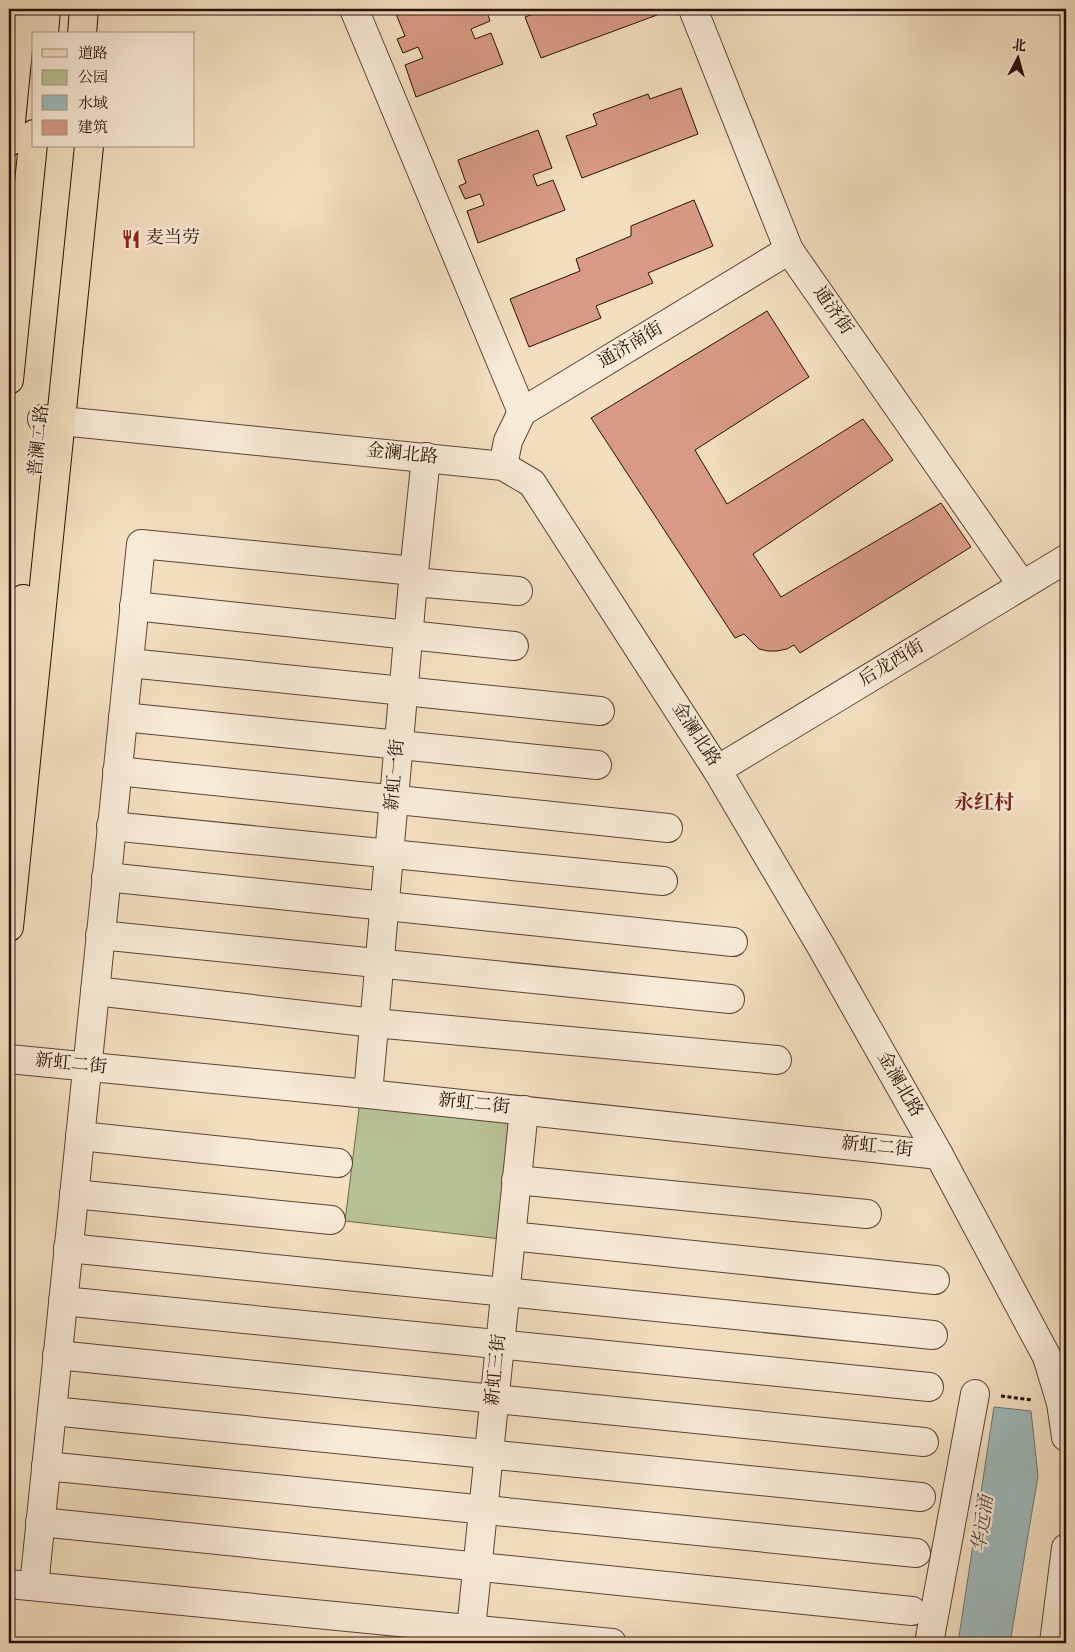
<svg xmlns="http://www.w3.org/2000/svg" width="1075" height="1652" font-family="'Sorts Mill Goudy','Noto Serif SC',serif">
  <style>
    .green { fill: #b7c295; stroke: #70694c }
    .water { fill: #9ebabb; stroke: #6f7672 }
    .building { fill: #d89a84; stroke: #291004 }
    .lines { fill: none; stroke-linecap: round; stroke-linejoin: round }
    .minor-casing { stroke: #5c4433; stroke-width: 30 }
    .major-casing { stroke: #291004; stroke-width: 30 }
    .path { stroke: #291004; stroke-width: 3; stroke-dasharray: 4 2.5; stroke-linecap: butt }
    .minor { stroke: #f7ead6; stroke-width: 28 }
    .major { stroke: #f3dfc0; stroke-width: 28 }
    .labels { text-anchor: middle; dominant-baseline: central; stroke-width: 4.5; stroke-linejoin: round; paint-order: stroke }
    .poi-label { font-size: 18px; fill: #291004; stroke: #f7ead6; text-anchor: start }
    .street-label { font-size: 18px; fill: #291004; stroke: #f7ead6 }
    .water-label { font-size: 19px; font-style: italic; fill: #524c44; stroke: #f7ead6 }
    .quarter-label { font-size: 20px; font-weight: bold; fill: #7a1f14; stroke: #f7ead6 }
  </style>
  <rect width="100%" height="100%" fill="#f3dfc0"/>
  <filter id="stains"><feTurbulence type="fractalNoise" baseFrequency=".004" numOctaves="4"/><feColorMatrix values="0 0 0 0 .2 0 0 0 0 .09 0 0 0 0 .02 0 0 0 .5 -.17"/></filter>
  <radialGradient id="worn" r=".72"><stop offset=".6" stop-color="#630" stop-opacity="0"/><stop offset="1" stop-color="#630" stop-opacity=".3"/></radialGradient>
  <!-- green -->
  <polygon class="green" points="360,1101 514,1116 501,1239 345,1221"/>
  <!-- water -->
  <polygon class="water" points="994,1407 1031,1411 1038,1476 1010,1643 958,1643"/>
  <!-- building -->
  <g class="building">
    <polygon points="409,9 486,9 490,21 471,29 475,39 491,33 503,64 416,97 405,65 423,58 418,47 403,53 397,39 405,36 396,14"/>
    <polygon points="547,9 655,9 657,15 541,58 525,17"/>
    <polygon points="681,88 698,134 582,178 566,136 597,125 593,114 648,94 650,99"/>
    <polygon points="538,130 552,168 533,175 537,186 553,180 565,210 478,243 467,211 484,205 480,194 465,199 459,186 466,183 458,160"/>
    <polygon points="694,200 713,246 648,273 653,283 596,306 601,318 529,347 510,299 580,271 576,259 631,236 631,226"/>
    <polygon points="767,311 809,377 695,450 727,504 863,419 893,460 753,554 781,597 941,503 971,547 800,653 794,645 787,649 777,651 768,651 759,649 744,634 735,638 591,418"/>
  </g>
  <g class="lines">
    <!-- minor casing -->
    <g class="minor-casing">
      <g id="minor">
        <polyline points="354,9 522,412"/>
        <polyline points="693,9 789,250 1022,585"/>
        <polyline points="42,419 503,466 532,483 717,770 822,948 939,1155 1047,1357 1061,1403 1066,1437"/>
        <polyline points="503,466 508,441 522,412 789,250"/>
        <polyline points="413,582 518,591"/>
        <polyline points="134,606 514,646"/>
        <polyline points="129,663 600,711"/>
        <polyline points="123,717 597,765"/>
        <polyline points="717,770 1066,559"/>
        <polyline points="117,771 668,828"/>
        <polyline points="111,826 663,881"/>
        <polyline points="106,877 733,942"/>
        <polyline points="100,935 730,999"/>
        <polyline points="95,991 374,1023 777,1060"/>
        <polyline points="9,1059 368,1094 939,1155"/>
        <polyline points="368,1094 413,582 426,457"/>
        <polyline points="80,1136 338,1163"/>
        <polyline points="516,1180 867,1214"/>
        <polyline points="74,1194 331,1220"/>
        <polyline points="511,1236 935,1280"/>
        <polyline points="68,1248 933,1335"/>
        <polyline points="63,1301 929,1387"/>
        <polyline points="57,1355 924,1442"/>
        <polyline points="52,1411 921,1497"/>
        <polyline points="46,1466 916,1553"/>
        <polyline points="40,1522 912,1611"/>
        <polyline points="9,1584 612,1643"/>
        <polyline points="34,1586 141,544 414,571"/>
        <polyline points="471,1629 524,1110"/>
        <polyline points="929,1643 975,1394"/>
        <polyline points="1054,1643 1066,1548"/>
      </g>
    </g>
    <!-- major casing -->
    <g class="major-casing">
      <g id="major">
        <polyline points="44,34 46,9"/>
        <polyline points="82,34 84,9"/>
        <polyline points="9,142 22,9"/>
        <polyline points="9,380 34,134"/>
        <polyline points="9,737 23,599"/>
        <polyline points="9,927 89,146"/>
      </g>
    </g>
    <!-- path -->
    <polyline class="path" points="1001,1396 1032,1400"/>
    <!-- minor -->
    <use href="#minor" class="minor"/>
    <!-- major -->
    <use href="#major" class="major"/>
  </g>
  <!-- icons -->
  <defs>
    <g id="restaurant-bare" transform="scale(1.5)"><path d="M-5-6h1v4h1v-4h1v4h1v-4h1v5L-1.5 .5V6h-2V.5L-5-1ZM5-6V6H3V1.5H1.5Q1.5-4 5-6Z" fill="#8f2418" stroke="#f7ead6" stroke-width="2.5" paint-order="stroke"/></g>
  </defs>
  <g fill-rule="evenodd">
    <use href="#restaurant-bare" x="131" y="239"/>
  </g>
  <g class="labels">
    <!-- poi labels -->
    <g class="poi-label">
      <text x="146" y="239">麦当劳</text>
    </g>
    <!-- street labels -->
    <g class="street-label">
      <text transform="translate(832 311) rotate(55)">通济街</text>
      <text transform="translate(631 346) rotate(-31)">通济南街</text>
      <text transform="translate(40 441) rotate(-84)">普澜二路</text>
      <text transform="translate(402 455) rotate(6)">金澜北路</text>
      <text transform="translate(892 664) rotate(-31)">后龙西街</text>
      <text transform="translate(695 735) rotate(57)">金澜北路</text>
      <text transform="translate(396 775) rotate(-85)">新虹一街</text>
      <text transform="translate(71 1065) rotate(6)">新虹二街</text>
      <text transform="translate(899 1085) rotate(60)">金澜北路</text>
      <text transform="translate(474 1105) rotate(6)">新虹二街</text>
      <text transform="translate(877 1148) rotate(6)">新虹二街</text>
      <text transform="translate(497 1370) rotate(-84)">新虹三街</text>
    </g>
    <!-- water labels -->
    <g class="water-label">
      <text transform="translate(984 1524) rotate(-82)">华远涌</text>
    </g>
    <!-- quarter labels -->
    <g class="quarter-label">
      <text x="984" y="804">永红村</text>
    </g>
  </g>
  <!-- margin -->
  <rect width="1075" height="1652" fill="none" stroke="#f3dfc0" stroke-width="30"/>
  <rect x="10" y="10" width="1055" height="1632" fill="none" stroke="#291004" stroke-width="2.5"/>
  <rect x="15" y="15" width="1045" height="1622" fill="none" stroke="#291004"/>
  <!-- legend -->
  <rect x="32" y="32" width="162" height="115" fill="#f7ead6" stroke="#a59382"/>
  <rect x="42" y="49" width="25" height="8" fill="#f3dfc0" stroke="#a59382"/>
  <text x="78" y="58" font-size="15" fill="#291004">道路</text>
  <rect x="42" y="70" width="25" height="15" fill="#b7c295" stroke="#a59382"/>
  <text x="78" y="82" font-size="15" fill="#291004">公园</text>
  <rect x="42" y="95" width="25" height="15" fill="#9ebabb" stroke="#a59382"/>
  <text x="78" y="108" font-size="15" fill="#291004">水域</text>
  <rect x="42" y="120" width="25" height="15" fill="#d89a84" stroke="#a59382"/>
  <text x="78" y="132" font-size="15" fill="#291004">建筑</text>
  <!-- north arrow -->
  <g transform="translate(1018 58) rotate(6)" stroke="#f7ead6" stroke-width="4" paint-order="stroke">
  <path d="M0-4L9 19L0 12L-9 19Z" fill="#291004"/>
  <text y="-8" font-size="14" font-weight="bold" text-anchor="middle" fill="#291004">北</text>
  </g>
  <rect width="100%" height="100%" filter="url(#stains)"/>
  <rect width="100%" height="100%" fill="url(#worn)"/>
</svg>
